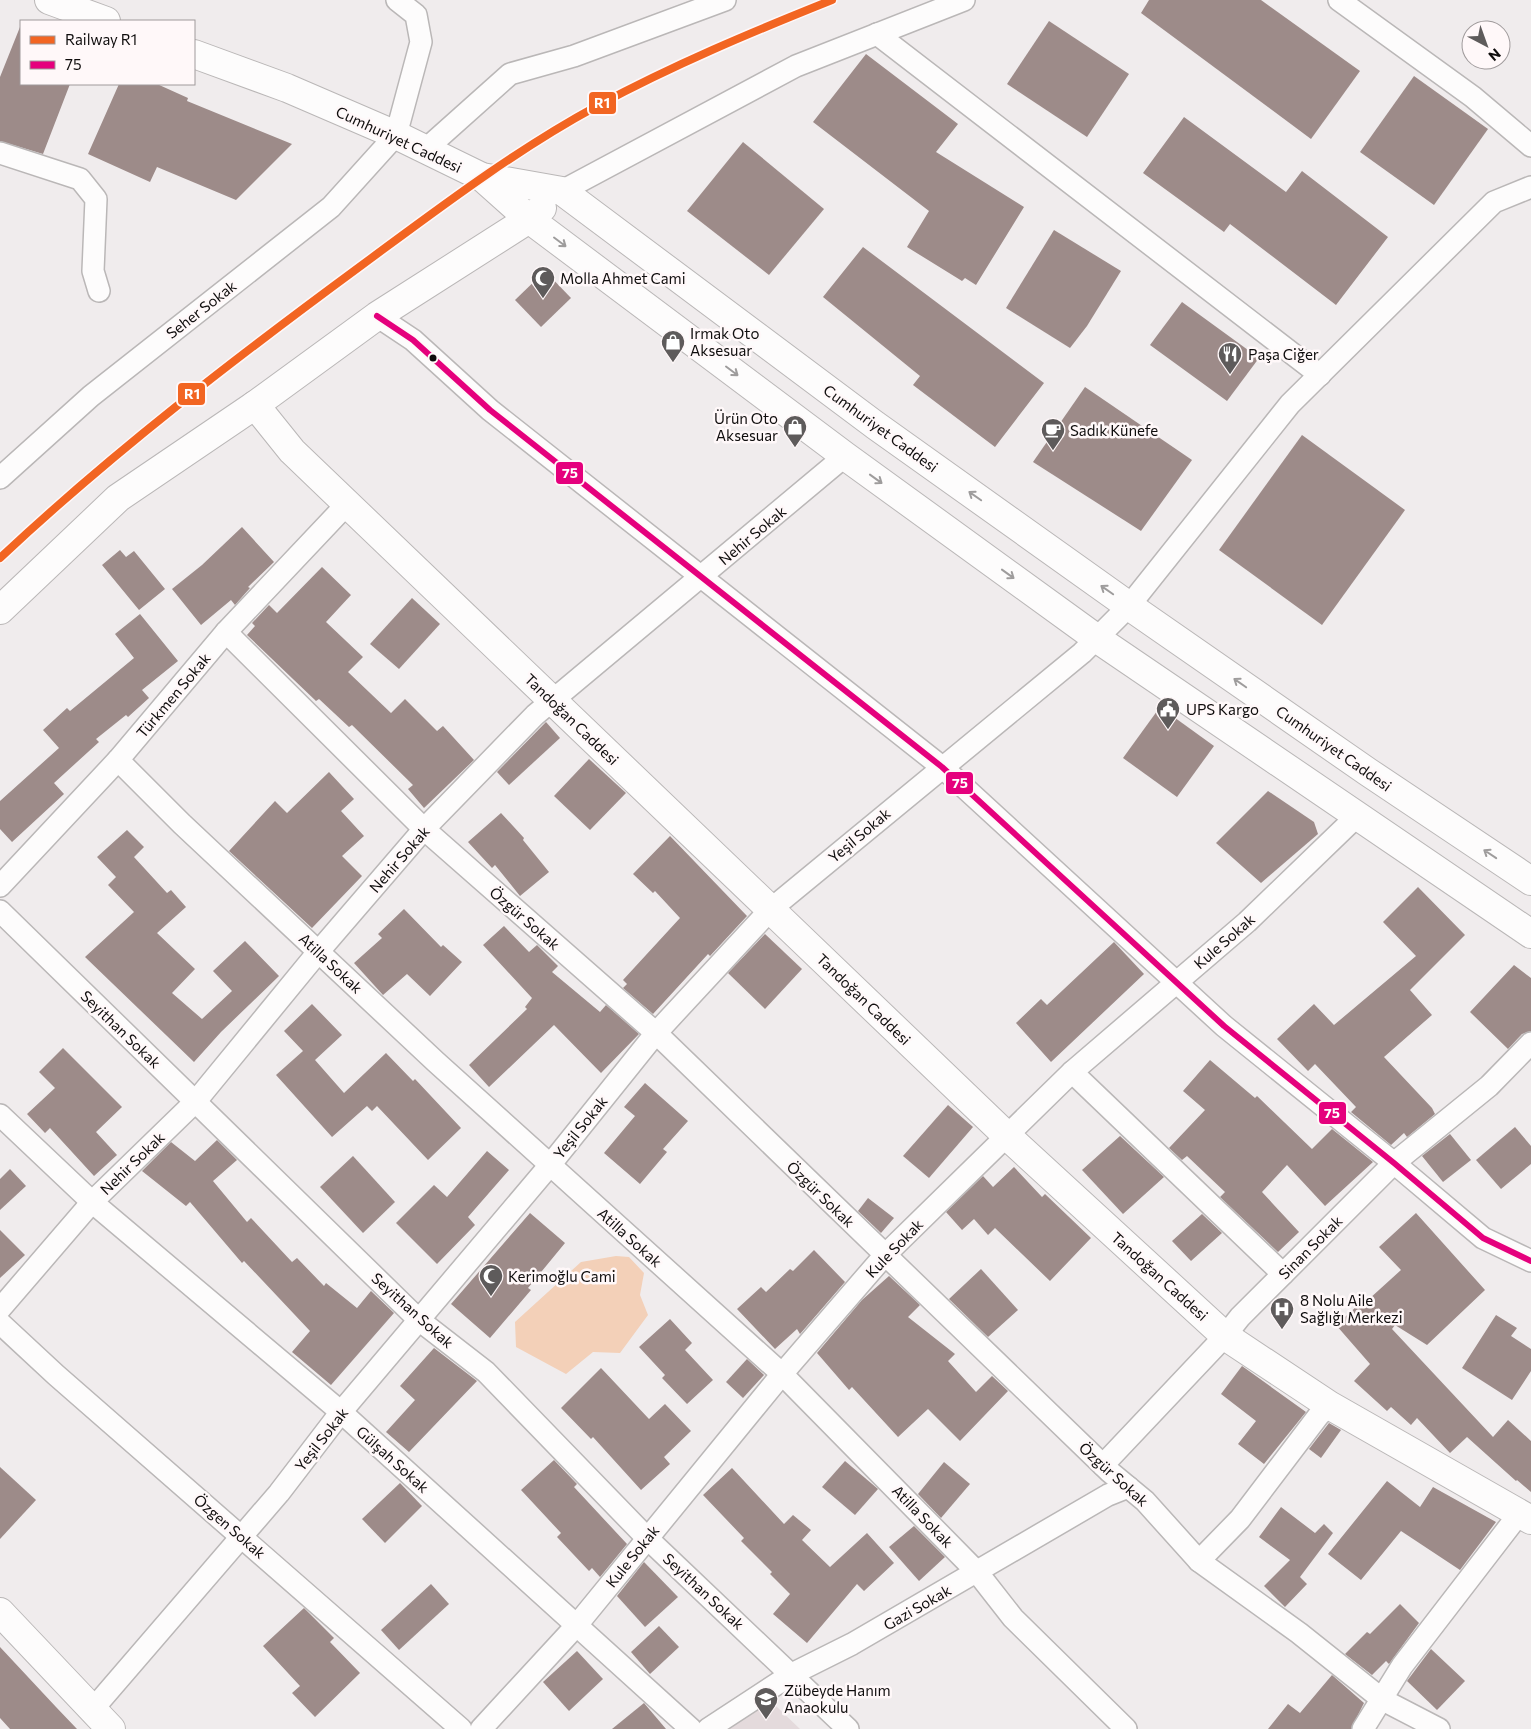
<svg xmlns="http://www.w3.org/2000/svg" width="1531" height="1729" font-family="Commissioner,sans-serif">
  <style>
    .built { fill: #e4dadc }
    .green { fill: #f3d0b8 }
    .building { fill: #9d8b89 }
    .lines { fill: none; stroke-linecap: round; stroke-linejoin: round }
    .street-casing { stroke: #bab7b7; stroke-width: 24 }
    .secondary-casing { stroke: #bab7b7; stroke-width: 30 }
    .street { stroke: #fdfcfc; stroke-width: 21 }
    .secondary { stroke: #fdfcfc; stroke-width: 28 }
    .bus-1-casing { stroke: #fff8f9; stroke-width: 10 }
    .bus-1 { stroke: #e5007d; stroke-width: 6 }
    .rail-1-casing { stroke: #fff8f9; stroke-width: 11 }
    .rail-1 { stroke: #f26522; stroke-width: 8 }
    .oneway { stroke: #9e9c9c }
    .bus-dot { fill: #0f0d0d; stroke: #fff8f9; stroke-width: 2 }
    .labels { text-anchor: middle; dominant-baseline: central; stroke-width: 5; stroke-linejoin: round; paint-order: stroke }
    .street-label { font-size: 15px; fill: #0f0d0d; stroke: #fff8f9 }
    .poi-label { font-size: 15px; fill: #0f0d0d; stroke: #fff8f9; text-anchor: start }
    .line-badge { stroke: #fff8f9; stroke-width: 2 }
    .badge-label { font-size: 14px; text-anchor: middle; font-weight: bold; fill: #fff }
  </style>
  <rect width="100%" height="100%" fill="#f0eced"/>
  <!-- built -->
  <polygon class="built" points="776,1706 800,1729 729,1729 754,1710"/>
  <!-- green -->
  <polygon class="green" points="616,1256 629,1257 644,1273 640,1295 648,1315 620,1353 593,1352 566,1374 516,1347 515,1322 581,1262"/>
  <!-- building -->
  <g class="building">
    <polygon points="1149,0 1261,0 1360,71 1311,139 1141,13"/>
    <polygon points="1049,21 1129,74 1087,137 1007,84"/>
    <polygon points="20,27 21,84 70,84 43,154 0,141 0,77"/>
    <polygon points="866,54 958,124 936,152 1024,207 976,285 965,278 962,281 907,247 929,211 813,122"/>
    <polygon points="1414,76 1488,129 1434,205 1360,152"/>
    <polygon points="119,84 157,84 188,98 187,101 292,144 236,200 157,167 150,182 88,154"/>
    <polygon points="1184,117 1286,192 1302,171 1388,237 1336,305 1230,224 1224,232 1143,173"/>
    <polygon points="743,142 824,209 769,275 687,211"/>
    <polygon points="1054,230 1121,271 1087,326 1070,348 1006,308"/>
    <polygon points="863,247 1044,383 995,447 913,385 920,376 823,297"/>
    <polygon points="545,271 571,298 541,327 515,300"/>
    <polygon points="1182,302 1259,358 1227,401 1150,345"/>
    <polygon points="1085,387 1192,460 1141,531 1033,462"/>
    <polygon points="1302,435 1405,510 1322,625 1219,550"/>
    <polygon points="242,527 274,562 248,587 250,588 235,605 231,600 201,625 172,589 202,565"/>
    <polygon points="120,550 126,557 134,551 165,589 139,610 102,565"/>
    <polygon points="322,567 351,595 326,622 363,657 348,672 391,713 405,699 437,731 443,726 474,760 424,808 408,789 413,785 352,725 349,727 319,699 316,701 247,635 255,626 252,623 269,605 277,613"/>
    <polygon points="412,598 440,624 399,669 370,644"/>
    <polygon points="140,614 178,661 142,690 149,698 128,717 126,715 96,739 99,742 54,783 64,794 12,842 0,829 0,801 59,748 43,730 67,708 70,711 134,658 115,634"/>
    <polygon points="1160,707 1214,746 1177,797 1123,758"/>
    <polygon points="546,722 560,738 509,785 497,772"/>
    <polygon points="589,759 626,793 590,830 554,796"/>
    <polygon points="329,772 354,799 341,811 364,836 342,856 362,876 312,928 229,851 275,801 287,813"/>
    <polygon points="1268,791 1314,822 1318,834 1261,883 1216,843"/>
    <polygon points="501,813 524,838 523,840 549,872 520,896 495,865 492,868 468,842"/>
    <polygon points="127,830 144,847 134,857 167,893 171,890 186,907 157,933 195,969 172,993 202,1019 232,991 213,971 245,941 279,976 221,1032 194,1062 85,957 134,912 108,885 116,877 97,857"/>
    <polygon points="670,836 747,916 710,956 708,954 653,1014 623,988 627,984 623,980 680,918 655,891 653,893 633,874"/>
    <polygon points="1418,887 1465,935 1410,990 1432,1015 1384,1057 1432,1108 1435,1114 1407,1137 1404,1133 1391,1145 1351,1112 1356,1107 1315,1064 1308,1071 1277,1039 1314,1004 1334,1025 1416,956 1383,922"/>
    <polygon points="404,909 441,947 443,945 462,962 430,996 407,974 383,995 354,963 382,938 378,934"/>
    <polygon points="504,926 529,952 537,945 558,966 552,972 600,1012 606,1005 639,1034 601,1073 554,1025 489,1087 469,1065 527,1009 525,1007 532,998 483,945"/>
    <polygon points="765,934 802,969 765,1009 728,973"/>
    <polygon points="1114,942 1144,974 1051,1062 1016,1023 1041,999 1047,1005"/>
    <polygon points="1514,965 1531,978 1531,1031 1522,1034 1508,1049 1470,1012"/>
    <polygon points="312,1004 342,1035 315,1060 344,1093 386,1053 413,1081 415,1079 461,1128 428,1160 377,1106 372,1111 367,1106 332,1137 276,1075 303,1051 284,1031"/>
    <polygon points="63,1048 122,1107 96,1132 117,1155 94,1176 50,1128 45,1133 27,1114 55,1088 39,1072"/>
    <polygon points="1210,1060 1255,1098 1257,1096 1312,1149 1332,1129 1373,1162 1325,1206 1287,1165 1262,1192 1299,1232 1278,1252 1220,1197 1225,1192 1187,1156 1182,1160 1169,1148 1205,1110 1183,1091"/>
    <polygon points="645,1083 688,1121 663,1149 667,1152 640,1184 604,1153 635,1116 624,1107"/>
    <polygon points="948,1105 973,1127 929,1178 903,1156"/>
    <polygon points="1515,1127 1531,1146 1531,1164 1501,1189 1476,1160"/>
    <polygon points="1450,1134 1471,1160 1443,1182 1422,1156"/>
    <polygon points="1120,1136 1164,1177 1123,1214 1082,1170"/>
    <polygon points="217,1140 237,1160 213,1181 247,1222 251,1218 292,1262 297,1258 324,1286 326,1283 357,1308 371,1291 394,1313 331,1385 292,1352 310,1331 244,1261 242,1263 190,1202 186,1206 142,1171 171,1142 195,1161"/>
    <polygon points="487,1151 509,1170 468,1217 475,1225 437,1264 396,1223 434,1185 447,1197"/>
    <polygon points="353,1156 395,1202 363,1233 320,1187"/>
    <polygon points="1014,1167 1042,1197 1045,1194 1091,1238 1050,1281 995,1228 988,1235 974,1219 962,1230 946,1212 983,1176 993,1187"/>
    <polygon points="10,1169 26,1186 0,1210 0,1179"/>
    <polygon points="868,1198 894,1218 881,1233 858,1211"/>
    <polygon points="530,1213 565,1243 528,1288 531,1290 490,1338 451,1304"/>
    <polygon points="1416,1213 1485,1290 1427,1345 1395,1325 1392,1329 1493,1437 1508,1420 1531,1441 1531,1492 1517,1480 1516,1481 1467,1437 1450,1453 1417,1418 1411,1425 1391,1407 1387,1411 1354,1381 1370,1364 1336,1325 1356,1307 1358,1309 1401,1270 1379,1247"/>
    <polygon points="1202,1214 1222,1233 1191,1261 1172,1241"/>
    <polygon points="0,1230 25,1255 0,1278"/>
    <polygon points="814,1250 845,1282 800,1334 797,1329 775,1349 737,1309 761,1287 766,1292 790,1269 793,1271"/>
    <polygon points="981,1269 1018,1310 988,1337 949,1299"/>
    <polygon points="889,1276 920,1305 908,1317 955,1354 948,1361 976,1392 992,1376 1008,1391 960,1441 928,1409 898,1437 852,1387 849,1390 817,1353 862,1300"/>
    <polygon points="1496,1315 1517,1328 1511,1336 1531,1349 1531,1371 1512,1400 1462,1368"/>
    <polygon points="670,1319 692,1343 685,1350 713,1380 687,1404 662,1378 665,1375 639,1347"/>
    <polygon points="434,1348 477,1381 409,1452 386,1432 415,1400 400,1386"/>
    <polygon points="747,1359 764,1375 743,1398 726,1382"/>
    <polygon points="1242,1366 1306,1412 1264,1464 1238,1444 1256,1421 1221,1394"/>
    <polygon points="601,1368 649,1419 665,1404 691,1431 664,1457 670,1464 641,1490 593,1437 591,1439 561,1408"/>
    <polygon points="1329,1423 1341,1430 1321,1458 1309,1449"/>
    <polygon points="554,1460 577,1484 574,1487 627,1544 600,1577 592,1568 589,1571 557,1537 561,1533 521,1490"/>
    <polygon points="845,1461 878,1489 855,1515 822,1487"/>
    <polygon points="944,1462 970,1484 941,1518 918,1494"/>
    <polygon points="0,1467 36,1500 0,1539"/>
    <polygon points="732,1468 784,1524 793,1515 811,1530 802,1540 830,1567 867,1533 894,1563 864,1591 857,1584 807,1643 773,1614 790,1594 770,1574 772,1572 741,1541 744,1538 703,1495"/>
    <polygon points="1387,1481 1420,1507 1433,1487 1496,1522 1460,1570 1401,1531 1361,1580 1328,1554"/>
    <polygon points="400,1483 422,1506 385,1543 362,1519"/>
    <polygon points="1281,1507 1315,1533 1324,1524 1333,1533 1300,1577 1307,1584 1285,1607 1264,1586 1290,1560 1259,1537"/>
    <polygon points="914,1526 945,1557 919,1581 889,1547"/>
    <polygon points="644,1562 678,1597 645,1627 617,1596"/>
    <polygon points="431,1584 449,1604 399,1650 381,1630"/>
    <polygon points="1400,1604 1419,1623 1389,1664 1386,1661 1372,1675 1345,1654 1367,1632 1370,1634"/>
    <polygon points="304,1608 334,1638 330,1642 360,1673 315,1717 292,1693 300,1686 263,1646"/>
    <polygon points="659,1626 679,1647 650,1674 631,1652"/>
    <polygon points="0,1647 56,1707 77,1729 10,1729 0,1718"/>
    <polygon points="1431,1649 1465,1681 1437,1710 1407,1681"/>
    <polygon points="577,1651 603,1679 569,1711 543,1682"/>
    <polygon points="1332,1675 1364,1703 1351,1729 1268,1729 1288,1704 1300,1713"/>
    <polygon points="644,1703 666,1729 612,1729"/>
  </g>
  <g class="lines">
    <!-- street casing -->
    <g class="street-casing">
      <g id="street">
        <polyline points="1339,0 1473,97 1531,146"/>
        <polyline points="877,34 1320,375"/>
        <polyline points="426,149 510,74 574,56 725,0"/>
        <polyline points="0,153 80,179 96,199 93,271 99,291"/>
        <polyline points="562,191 796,66 964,0"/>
        <polyline points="377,316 413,340 490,410 942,767 1224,1026 1394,1163 1483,1238 1531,1261"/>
        <polyline points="0,478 91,396 331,207 396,135 421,42 416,15 397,0"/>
        <polyline points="226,632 424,829 656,1033 1110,1472 1145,1501 1199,1561 1299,1633 1383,1700 1439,1729"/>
        <polyline points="118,760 182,824 436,1062 782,1374 977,1572 1013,1618 1126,1729"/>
        <polyline points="0,886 118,760 226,632 347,504"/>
        <polyline points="0,911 419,1320 486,1372 647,1538 848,1729"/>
        <polyline points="1072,1072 1283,1274"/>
        <polyline points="0,1115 92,1202 341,1412 691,1729"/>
        <polyline points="0,1309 92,1202 196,1101 319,951 424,829 535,715 845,456"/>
        <polyline points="0,1323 56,1375 461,1729"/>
        <polyline points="1103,1465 1225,1336 1240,1317 1394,1163 1489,1086 1531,1043"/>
        <polyline points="1199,1561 1240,1519 1319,1415 1329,1405"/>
        <polyline points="93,1709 279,1493 341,1412 550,1165 656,1033 771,909 1082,653 1129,606 1290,404 1494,202 1531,187"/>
        <polyline points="481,1729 576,1626 782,1374 884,1256 1072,1072 1247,922 1358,815"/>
        <polyline points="708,1729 792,1674 852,1644 1108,1495 1128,1487"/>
        <polyline points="1363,1729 1402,1666 1519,1514"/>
      </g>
    </g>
    <!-- secondary casing -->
    <g class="secondary-casing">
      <g id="secondary">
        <polyline points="49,0 106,21"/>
        <polyline points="194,54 287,88 396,135 482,177 562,191 875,425 1129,606 1368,772 1531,881"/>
        <polyline points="482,177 529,219 845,456 1096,638 1531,934"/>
        <polyline points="255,405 292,451 1006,1135 1225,1336 1329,1405 1531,1520"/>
        <polyline points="0,610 118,498 255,405 377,316 529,219 542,208"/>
        <polyline points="0,1612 111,1729"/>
      </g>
    </g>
    <!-- street -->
    <use href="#street" class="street"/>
    <!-- secondary -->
    <use href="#secondary" class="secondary"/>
    <!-- bus-1 casing -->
    <g class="bus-1-casing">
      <polyline id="bus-1" points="377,316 413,340 490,410 942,767 1224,1026 1394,1163 1483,1238 1531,1261"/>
    </g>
    <!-- bus-1 -->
    <use href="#bus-1" class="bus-1"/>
    <!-- rail-1 casing -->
    <g class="rail-1-casing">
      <path id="rail-1" d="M0 558C113 452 237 357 362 265 438 209 514 151 597 106 673 65 752 32 832 0"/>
    </g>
    <!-- rail-1 -->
    <use href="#rail-1" class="rail-1"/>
  </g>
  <!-- one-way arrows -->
  <defs><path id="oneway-shaft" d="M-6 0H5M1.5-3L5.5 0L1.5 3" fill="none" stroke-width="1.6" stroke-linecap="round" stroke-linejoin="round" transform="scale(1.25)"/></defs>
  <g class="oneway">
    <use href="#oneway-shaft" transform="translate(560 242) rotate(37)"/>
    <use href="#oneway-shaft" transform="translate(732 371) rotate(37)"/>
    <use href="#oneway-shaft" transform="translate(876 479) rotate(36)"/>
    <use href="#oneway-shaft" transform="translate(975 496) rotate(-145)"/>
    <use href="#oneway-shaft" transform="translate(1008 574) rotate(36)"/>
    <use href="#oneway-shaft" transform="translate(1107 590) rotate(-145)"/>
    <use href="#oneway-shaft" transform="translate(1240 683) rotate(-145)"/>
    <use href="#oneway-shaft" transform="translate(1490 854) rotate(-146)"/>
  </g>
  <!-- icons -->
  <defs>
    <g id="mosque-pin" transform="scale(1.25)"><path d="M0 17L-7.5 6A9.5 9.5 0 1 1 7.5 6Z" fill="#5e5b5b" stroke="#fff8f9"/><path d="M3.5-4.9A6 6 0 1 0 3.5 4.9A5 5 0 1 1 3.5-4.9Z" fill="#fff"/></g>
    <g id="shop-pin" transform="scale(1.25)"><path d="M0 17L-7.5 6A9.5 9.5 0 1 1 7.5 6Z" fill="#5e5b5b" stroke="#fff8f9"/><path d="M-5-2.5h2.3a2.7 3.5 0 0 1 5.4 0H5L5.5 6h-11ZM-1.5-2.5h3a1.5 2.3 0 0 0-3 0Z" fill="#fff"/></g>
    <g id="restaurant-pin" transform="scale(1.25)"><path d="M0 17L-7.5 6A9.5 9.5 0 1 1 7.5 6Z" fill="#5e5b5b" stroke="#fff8f9"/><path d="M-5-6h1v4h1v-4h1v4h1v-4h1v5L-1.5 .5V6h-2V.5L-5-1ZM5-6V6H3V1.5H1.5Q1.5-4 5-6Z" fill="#fff"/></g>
    <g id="cafe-pin" transform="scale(1.25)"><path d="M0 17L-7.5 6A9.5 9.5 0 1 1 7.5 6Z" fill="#5e5b5b" stroke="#fff8f9"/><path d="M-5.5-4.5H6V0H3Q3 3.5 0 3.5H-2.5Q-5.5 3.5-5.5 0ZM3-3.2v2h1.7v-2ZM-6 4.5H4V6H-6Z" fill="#fff"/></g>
    <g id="civic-pin" transform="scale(1.25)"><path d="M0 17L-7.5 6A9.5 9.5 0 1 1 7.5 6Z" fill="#5e5b5b" stroke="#fff8f9"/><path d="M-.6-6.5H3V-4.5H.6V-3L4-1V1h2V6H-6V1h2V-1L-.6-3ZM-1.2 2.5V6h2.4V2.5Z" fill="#fff"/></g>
    <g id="hospital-pin" transform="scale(1.25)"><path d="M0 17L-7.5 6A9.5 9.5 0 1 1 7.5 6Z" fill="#5e5b5b" stroke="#fff8f9"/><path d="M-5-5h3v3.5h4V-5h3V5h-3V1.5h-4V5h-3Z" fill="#fff"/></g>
    <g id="school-pin" transform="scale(1.25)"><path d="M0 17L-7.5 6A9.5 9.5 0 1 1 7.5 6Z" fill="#5e5b5b" stroke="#fff8f9"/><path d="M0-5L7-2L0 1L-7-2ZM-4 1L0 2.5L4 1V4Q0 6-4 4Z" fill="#fff"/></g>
  </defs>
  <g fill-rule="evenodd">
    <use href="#mosque-pin" x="543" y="278"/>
    <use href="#shop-pin" x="673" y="342"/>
    <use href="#restaurant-pin" x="1230" y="354"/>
    <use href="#shop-pin" x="795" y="427"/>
    <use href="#cafe-pin" x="1053" y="430"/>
    <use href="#civic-pin" x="1168" y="709"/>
    <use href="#mosque-pin" x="491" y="1276"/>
    <use href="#hospital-pin" x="1282" y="1309"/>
    <use href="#school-pin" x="766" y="1699"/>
  </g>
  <!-- markers -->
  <circle class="bus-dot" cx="433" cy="358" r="4.5"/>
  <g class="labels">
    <!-- street labels -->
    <g class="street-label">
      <text transform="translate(399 139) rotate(25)">Cumhuriyet Caddesi</text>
      <text transform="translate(201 309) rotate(-38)">Seher Sokak</text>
      <text transform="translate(881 428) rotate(36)">Cumhuriyet Caddesi</text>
      <text transform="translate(752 535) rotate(-40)">Nehir Sokak</text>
      <text transform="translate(173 695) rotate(-50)">Türkmen Sokak</text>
      <text transform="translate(572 719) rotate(44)">Tandoğan Caddesi</text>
      <text transform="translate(1334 748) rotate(35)">Cumhuriyet Caddesi</text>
      <text transform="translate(859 835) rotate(-40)">Yeşil Sokak</text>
      <text transform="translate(399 859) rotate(-49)">Nehir Sokak</text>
      <text transform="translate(525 918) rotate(41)">Özgür Sokak</text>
      <text transform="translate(1224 941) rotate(-41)">Kule Sokak</text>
      <text transform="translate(331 963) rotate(43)">Atilla Sokak</text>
      <text transform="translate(864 999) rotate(44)">Tandoğan Caddesi</text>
      <text transform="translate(121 1029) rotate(44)">Seyithan Sokak</text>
      <text transform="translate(580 1127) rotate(-51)">Yeşil Sokak</text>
      <text transform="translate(132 1163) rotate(-44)">Nehir Sokak</text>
      <text transform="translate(821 1194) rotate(44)">Özgür Sokak</text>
      <text transform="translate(630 1237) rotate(42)">Atilla Sokak</text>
      <text transform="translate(1310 1247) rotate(-45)">Sinan Sokak</text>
      <text transform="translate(894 1248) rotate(-46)">Kule Sokak</text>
      <text transform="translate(1160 1276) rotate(42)">Tandoğan Caddesi</text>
      <text transform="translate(413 1310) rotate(42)">Seyithan Sokak</text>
      <text transform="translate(321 1439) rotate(-52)">Yeşil Sokak</text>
      <text transform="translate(393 1459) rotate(42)">Gülşah Sokak</text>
      <text transform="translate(1114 1474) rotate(42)">Özgür Sokak</text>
      <text transform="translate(923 1516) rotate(46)">Atilla Sokak</text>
      <text transform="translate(230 1526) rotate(41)">Özgen Sokak</text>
      <text transform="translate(632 1556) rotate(-51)">Kule Sokak</text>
      <text transform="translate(704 1591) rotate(43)">Seyithan Sokak</text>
      <text transform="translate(917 1607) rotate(-30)">Gazi Sokak</text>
    </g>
    <!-- poi labels -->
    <g class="poi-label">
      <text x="560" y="278">Molla Ahmet Cami</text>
      <text x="690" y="333">Irmak Oto<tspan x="690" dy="17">Aksesuar</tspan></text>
      <text x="1248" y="354">Paşa Ciğer</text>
      <text x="778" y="418" text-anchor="end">Ürün Oto<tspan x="778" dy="17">Aksesuar</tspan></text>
      <text x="1070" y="430">Sadık Künefe</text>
      <text x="1186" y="709">UPS Kargo</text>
      <text x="508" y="1276">Kerimoğlu Cami</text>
      <text x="1300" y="1300">8 Nolu Aile<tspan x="1300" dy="17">Sağlığı Merkezi</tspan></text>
      <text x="784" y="1690">Zübeyde Hanım<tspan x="784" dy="17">Anaokulu</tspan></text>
    </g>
  </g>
  <g class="line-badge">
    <rect x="588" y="91" width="29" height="24" rx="5" fill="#f26522"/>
    <rect x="177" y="382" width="29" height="24" rx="5" fill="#f26522"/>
    <rect x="555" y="461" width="29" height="24" rx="5" fill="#e5007d"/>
    <rect x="945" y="771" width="29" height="24" rx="5" fill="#e5007d"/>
    <rect x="1318" y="1101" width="29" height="24" rx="5" fill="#e5007d"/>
  </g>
  <g class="badge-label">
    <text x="602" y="108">R1</text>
    <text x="192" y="399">R1</text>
    <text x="570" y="478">75</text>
    <text x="960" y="788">75</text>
    <text x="1332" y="1118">75</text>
  </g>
  <!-- legend -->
  <rect x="20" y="20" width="175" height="65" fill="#fff8f9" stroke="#9f9a9b"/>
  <rect x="30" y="36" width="25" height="8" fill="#f26522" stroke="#9f9a9b"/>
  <text x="65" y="45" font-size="15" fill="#0f0d0d">Railway R1</text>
  <rect x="30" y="61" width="25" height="8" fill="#e5007d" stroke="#9f9a9b"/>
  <text x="65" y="70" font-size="15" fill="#0f0d0d">75</text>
  <!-- north arrow -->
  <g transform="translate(1486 45) rotate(139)"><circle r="24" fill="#fff8f9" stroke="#9f9a9b"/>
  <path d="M0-4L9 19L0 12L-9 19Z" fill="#5e5b5b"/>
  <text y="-8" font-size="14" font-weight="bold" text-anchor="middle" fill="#0f0d0d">N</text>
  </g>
</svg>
